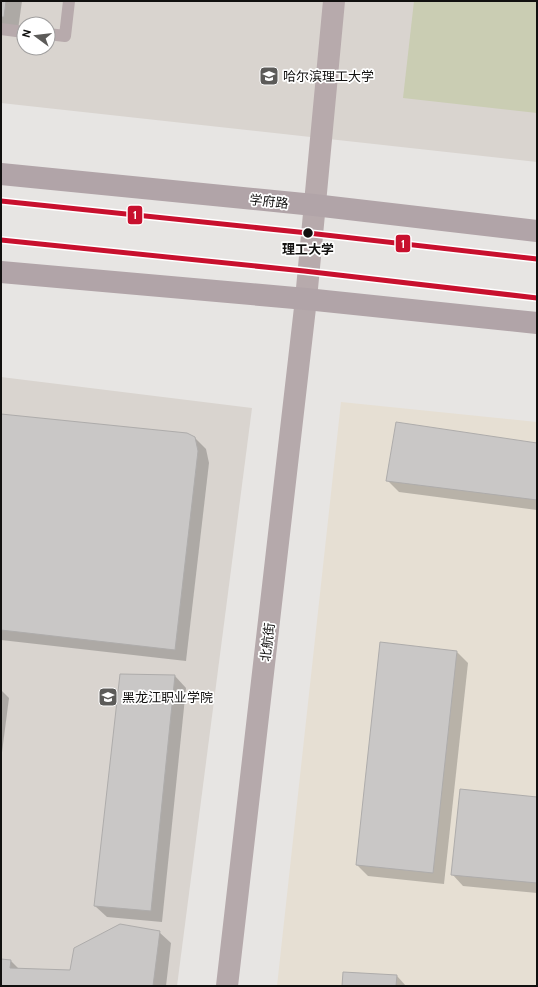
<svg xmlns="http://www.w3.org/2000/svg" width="538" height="987" font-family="Cabin,'Noto Sans SC',sans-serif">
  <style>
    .commercial { fill: #e6dfd3 }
    .built { fill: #d9d4cf; fill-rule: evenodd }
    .green { fill: #cacdb3 }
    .shadow { fill: #0003 }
    .building { fill: #c9c7c6; stroke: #aeacab }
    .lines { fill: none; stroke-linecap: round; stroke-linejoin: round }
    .lane { stroke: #b7aaac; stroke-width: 12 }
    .street { stroke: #b7aaac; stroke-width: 22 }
    .secondary { stroke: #b5a9ab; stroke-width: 22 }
    .highway { stroke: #b1a4a8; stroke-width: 22 }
    .metro-1-casing { stroke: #fff; stroke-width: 8 }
    .metro-1 { stroke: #c8102e; stroke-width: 5 }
    .stop-dot { fill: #11100f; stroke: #fff; stroke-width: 1.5 }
    .labels { text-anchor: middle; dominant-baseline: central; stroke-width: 3.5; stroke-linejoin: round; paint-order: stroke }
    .poi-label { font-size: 13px; fill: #11100f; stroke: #fff; text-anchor: start }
    .street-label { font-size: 13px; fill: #11100f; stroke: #fff }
    .stop-label { font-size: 13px; font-weight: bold; fill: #11100f; stroke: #fff }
    .line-badge { stroke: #fff; stroke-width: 1.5 }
    .badge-label { font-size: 11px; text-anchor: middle; font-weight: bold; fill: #fff }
  </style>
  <rect width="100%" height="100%" fill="#e7e5e3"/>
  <!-- commercial -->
  <polygon class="commercial" points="341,402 537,422 537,986 277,986"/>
  <!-- built -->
  <g class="built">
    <path d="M1 1H537V162L1 103ZM24 24H48V48H24Z"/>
    <polygon points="1,377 252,408 177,986 1,986"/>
  </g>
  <!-- green -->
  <polygon class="green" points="414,1 537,1 537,113 403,98"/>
  <!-- shadow -->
  <g class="shadow">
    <polygon points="1,1 22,1 18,30 1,28"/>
    <polygon points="1,415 194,437 206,449 209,463 186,661 1,640"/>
    <polygon points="537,444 537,510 399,492 387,480"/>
    <polygon points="457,652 468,663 444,884 368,876 357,865"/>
    <polygon points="121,675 175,676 186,688 162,922 107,917 95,906"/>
    <polygon points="1,690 9,698 1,760"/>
    <polygon points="537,798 537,893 463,886 452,874"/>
    <polygon points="159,932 171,943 166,986 1,986 1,960 11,961 19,969 71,971"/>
    <polygon points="344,973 397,976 406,986 343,986"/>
  </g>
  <!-- building -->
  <g class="building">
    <polygon points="1,1 6,1 4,17 1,17"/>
    <polygon points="1,414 187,433 195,437 198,451 175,650 1,630"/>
    <polygon points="396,422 537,443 537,500 386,481"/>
    <polygon points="380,642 457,651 433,873 356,865"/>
    <polygon points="120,674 175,675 151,911 94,906"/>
    <polygon points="460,789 537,797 537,883 451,875"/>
    <polygon points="120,924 160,931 153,986 1,986 1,959 11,960 10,968 70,970 74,948"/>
    <polygon points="343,972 397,975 396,986 342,986"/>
  </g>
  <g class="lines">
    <!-- lane -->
    <g class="lane">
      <polyline points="1,29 24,32"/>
      <polyline points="48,34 65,36 69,1"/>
    </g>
    <!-- street -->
    <polyline class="street" points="306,299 334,1"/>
    <!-- secondary -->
    <polyline class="secondary" points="227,986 306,299"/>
    <!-- highway -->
    <g class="highway">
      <polyline points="1,174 314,205 537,231"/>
      <polyline points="1,272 306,299 537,323"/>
    </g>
    <!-- metro-1 casing -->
    <g class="metro-1-casing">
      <g id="metro-1">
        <polyline points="1,201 308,233 537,259"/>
        <polyline points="1,240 304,271 537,298"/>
      </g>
    </g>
    <!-- metro-1 -->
    <use href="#metro-1" class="metro-1"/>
  </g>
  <!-- icons -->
  <defs>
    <g id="university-square" transform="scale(1)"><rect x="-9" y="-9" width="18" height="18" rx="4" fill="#5c5b59" stroke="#fff"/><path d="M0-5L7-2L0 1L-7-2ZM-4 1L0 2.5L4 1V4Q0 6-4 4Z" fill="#fff"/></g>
  </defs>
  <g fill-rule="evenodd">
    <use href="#university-square" x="269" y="76"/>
    <use href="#university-square" x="108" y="697"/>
  </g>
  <!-- markers -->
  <circle class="stop-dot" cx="308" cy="233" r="5.5"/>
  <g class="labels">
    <!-- poi labels -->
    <g class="poi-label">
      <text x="283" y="76">哈尔滨理工大学</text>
      <text x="122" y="697">黑龙江职业学院</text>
    </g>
    <!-- street labels -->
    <g class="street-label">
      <text transform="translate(269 201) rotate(6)">学府路</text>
      <text transform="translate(267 642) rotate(-83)">北航街</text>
    </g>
    <!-- stop labels -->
    <g class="stop-label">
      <text x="308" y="249">理工大学</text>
    </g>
  </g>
  <g class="line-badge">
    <rect x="127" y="205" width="16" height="20" rx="4" fill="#c8102e"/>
    <rect x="395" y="234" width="16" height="19" rx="4" fill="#c8102e"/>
  </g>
  <g class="badge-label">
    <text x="135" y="219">1</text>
    <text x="403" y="248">1</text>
  </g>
  <!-- border -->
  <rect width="538" height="987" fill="none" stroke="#11100f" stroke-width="4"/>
  <!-- north arrow -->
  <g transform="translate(36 36) rotate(285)"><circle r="19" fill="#ffffff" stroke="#a09f9f"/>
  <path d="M0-3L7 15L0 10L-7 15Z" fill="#5c5b59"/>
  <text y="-6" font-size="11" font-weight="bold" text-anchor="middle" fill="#11100f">N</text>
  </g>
</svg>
